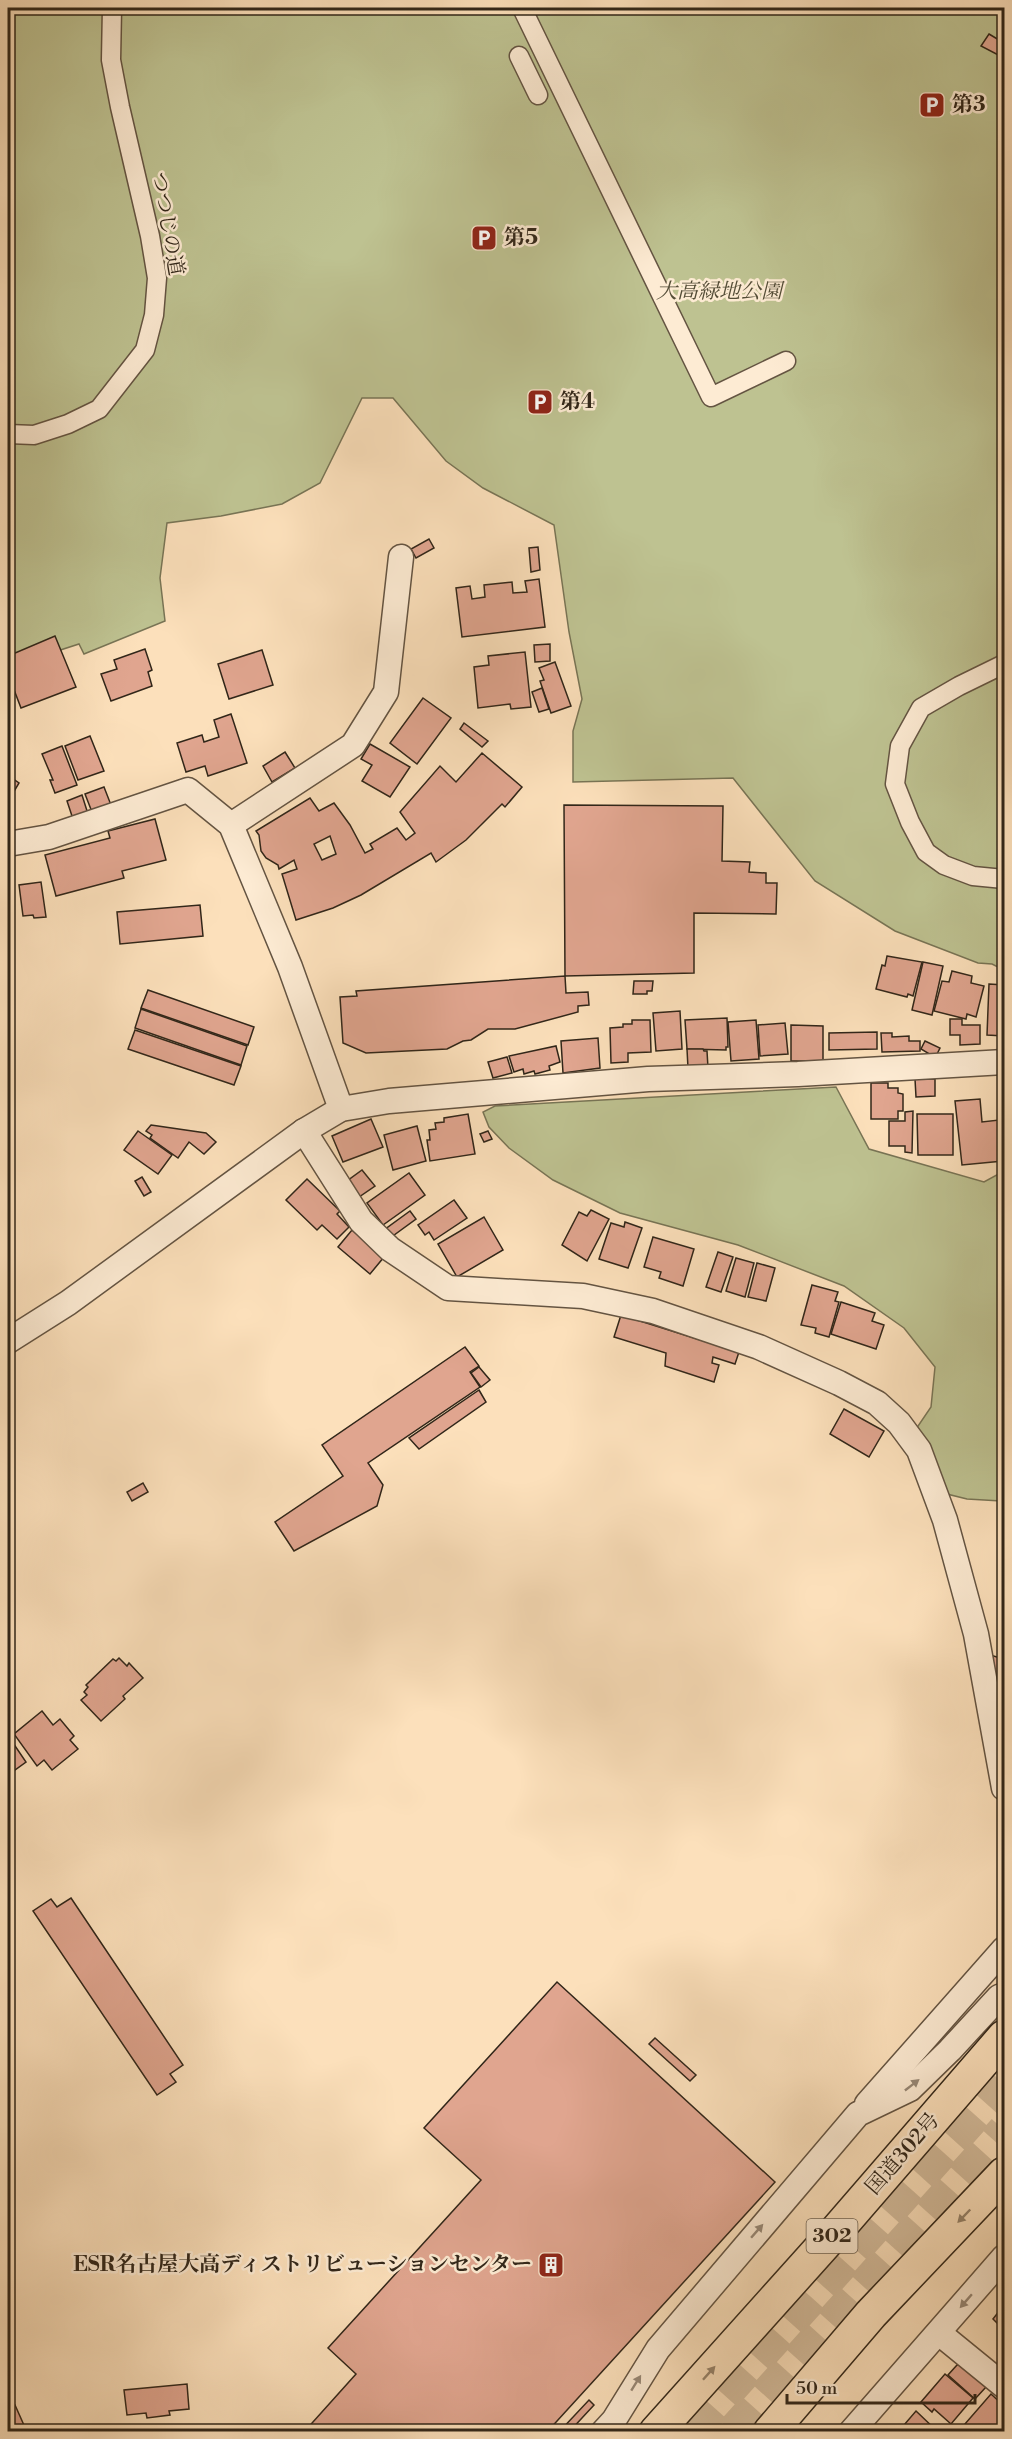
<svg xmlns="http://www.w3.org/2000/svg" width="1012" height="2439" font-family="'Libre Bodoni','Noto Serif JP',serif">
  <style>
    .green { fill: #bec291; stroke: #787455; stroke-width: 1.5 }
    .building { fill: #e0a58f; stroke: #312619; stroke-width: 1.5; fill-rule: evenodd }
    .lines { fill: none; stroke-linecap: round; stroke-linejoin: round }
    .motorway-tunnel { stroke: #d3bb9b; stroke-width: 33; stroke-dasharray: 33 16; stroke-linecap: butt }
    .pedestrian-casing { stroke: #645442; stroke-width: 21 }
    .minor-casing { stroke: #645442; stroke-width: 27 }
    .trunk-casing { stroke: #312619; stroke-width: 36 }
    .pedestrian { stroke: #fdebd3; stroke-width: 18 }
    .minor { stroke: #fdebd3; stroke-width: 24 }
    .trunk { stroke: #fce0bb; stroke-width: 33 }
    .oneway { fill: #978876 }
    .oneway2 { fill: #96836a }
    .labels { text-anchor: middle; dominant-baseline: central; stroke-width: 5; stroke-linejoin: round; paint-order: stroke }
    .shield { fill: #fdebd3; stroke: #6e6151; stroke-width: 1.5 }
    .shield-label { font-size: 20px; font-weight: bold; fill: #312619 }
    .poi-label { font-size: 21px; font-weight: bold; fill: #312619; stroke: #fdebd3; text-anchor: start }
    .street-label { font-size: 21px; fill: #312619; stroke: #fdebd3 }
    .park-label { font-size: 21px; font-style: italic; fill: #544d37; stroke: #fdebd3 }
  </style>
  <rect width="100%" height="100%" fill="#fce0bb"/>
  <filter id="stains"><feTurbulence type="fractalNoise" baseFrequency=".00333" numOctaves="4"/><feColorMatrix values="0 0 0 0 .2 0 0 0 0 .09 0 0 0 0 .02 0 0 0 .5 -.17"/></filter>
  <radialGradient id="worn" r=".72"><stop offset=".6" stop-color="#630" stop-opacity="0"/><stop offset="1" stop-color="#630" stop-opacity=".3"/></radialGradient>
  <!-- green -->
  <g class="green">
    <polygon points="8,8 1004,8 1004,970 992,964 978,963 895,931 815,881 733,778 573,782 573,731 582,699 569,632 554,525 483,488 446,461 393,398 362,398 320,483 282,504 221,516 167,523 160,578 165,621 84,654 79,644 11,666 15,678 8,682"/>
    <polygon points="836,1087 869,1149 984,1182 1004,1171 1004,1499 1001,1501 967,1499 947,1494 916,1429 931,1407 935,1367 904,1328 844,1286 738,1245 620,1213 553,1180 509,1148 489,1127 483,1112 495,1106"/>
  </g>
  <!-- building -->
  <g class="building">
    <polygon points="989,34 1004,43 1004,58 981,46"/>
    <polygon points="429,539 434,548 416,558 411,549"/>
    <polygon points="538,547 540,570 531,572 529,548"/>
    <polygon points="539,579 545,627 462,637 456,588 470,586 472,599 485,597 484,585 512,582 513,593 527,592 525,581"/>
    <polygon points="55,636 76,687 21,708 8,674 8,656"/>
    <polygon points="550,644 550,661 535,662 534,645"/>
    <polygon points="145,649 152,670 148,672 152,686 111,701 101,674 117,669 114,660"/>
    <polygon points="262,650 273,685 229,699 218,664"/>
    <polygon points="525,652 531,707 511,709 510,704 478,708 474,667 489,665 488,656"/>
    <polygon points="555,662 571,706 551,713 540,681 544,680 539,668"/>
    <polygon points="542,688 549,709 539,712 532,692"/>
    <polygon points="423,698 451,718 417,764 390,743"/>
    <polygon points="231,714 247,763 208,776 205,766 186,772 177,743 202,735 204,742 219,737 214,720"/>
    <polygon points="464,723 488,741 482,747 460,729"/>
    <polygon points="90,736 104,771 78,780 65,746"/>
    <polygon points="370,744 410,767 390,797 362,781 372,765 361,759"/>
    <polygon points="62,746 77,785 55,793 50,780 53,780 42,754"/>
    <polygon points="285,752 295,768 272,782 263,766"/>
    <path d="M482 753 522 787 505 807 502 804 466 840 436 862 431 853 361 895 333 908 296 920 282 874 297 869 294 860 279 869 278 865 266 858 261 851 259 835 256 831 310 798 319 811 334 803 350 825 365 853 373 849 370 844 397 828 406 840 415 833 400 812 440 766 456 782ZM330 836 336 854 322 860 314 844Z"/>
    <polygon points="9,776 19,783 12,795 8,792"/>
    <polygon points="104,787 111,805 92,812 85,794"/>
    <polygon points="82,795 88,814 73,819 67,801"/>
    <polygon points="564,805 723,806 722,861 750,862 749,872 766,873 766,883 777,883 776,914 694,913 694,973 565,976"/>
    <polygon points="155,819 166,860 122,871 124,878 56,896 45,855 110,838 108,831"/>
    <polygon points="8,881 13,881 12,904 8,904"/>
    <polygon points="41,882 46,917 34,918 33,915 23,916 19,885"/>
    <polygon points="200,905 203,936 120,944 117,912"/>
    <polygon points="887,956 922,962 913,996 908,994 907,997 876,989 882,965 885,966"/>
    <polygon points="923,962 943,966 932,1015 912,1010"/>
    <polygon points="952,971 972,976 971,983 984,986 976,1017 967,1014 966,1019 934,1011 942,981 949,982"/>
    <polygon points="565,976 566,993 588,992 589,1005 578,1006 578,1012 515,1029 488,1029 471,1040 463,1041 447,1049 366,1053 343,1043 340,997 357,996 356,991"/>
    <polygon points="634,981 653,981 652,991 647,991 647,994 633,994"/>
    <polygon points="989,984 1004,985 1004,1036 987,1035"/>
    <polygon points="148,990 254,1027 248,1045 141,1008"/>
    <polygon points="141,1009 247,1046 241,1065 135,1028"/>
    <polygon points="680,1011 682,1049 656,1051 653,1013"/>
    <polygon points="727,1018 728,1047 726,1047 726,1050 687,1049 685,1020"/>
    <polygon points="950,1019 962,1019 962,1025 980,1025 980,1044 960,1045 960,1035 950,1035"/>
    <polygon points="632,1020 650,1020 651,1052 628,1053 628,1062 611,1063 610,1028 623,1027 623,1024 632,1024"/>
    <polygon points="756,1020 759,1059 731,1061 728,1022"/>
    <polygon points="785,1023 788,1054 760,1056 758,1025"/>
    <polygon points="791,1025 823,1026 823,1061 791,1061"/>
    <polygon points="135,1030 241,1066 234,1085 128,1049"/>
    <polygon points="877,1032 877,1049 829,1050 829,1033"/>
    <polygon points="881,1033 892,1033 892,1037 909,1036 909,1041 920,1041 920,1051 882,1052"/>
    <polygon points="598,1038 600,1068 563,1073 561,1041"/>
    <polygon points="925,1041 940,1048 937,1054 931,1055 921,1049"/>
    <polygon points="556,1046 560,1062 549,1066 550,1070 535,1074 534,1071 524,1074 523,1069 514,1072 509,1056"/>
    <polygon points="687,1049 703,1049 704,1051 707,1051 708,1068 688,1068"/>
    <polygon points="507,1057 512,1073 493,1078 488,1062"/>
    <polygon points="915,1079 935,1079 935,1096 916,1097"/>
    <polygon points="871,1083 888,1083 888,1088 898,1088 898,1093 903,1094 903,1111 898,1111 898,1119 871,1119"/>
    <polygon points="980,1099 982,1122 999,1120 1003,1161 962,1165 955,1101"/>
    <polygon points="913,1111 912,1153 905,1152 905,1146 889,1146 889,1121 905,1121 905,1112"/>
    <polygon points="468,1114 475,1154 430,1161 427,1140 430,1140 429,1130 436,1129 435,1123 444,1122 444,1118"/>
    <polygon points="917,1114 953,1114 953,1155 918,1155"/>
    <polygon points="371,1119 383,1147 343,1162 332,1136"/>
    <polygon points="151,1125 206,1133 216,1142 204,1154 189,1142 178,1158 150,1138 152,1135 146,1131"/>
    <polygon points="417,1126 426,1161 393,1170 384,1135"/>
    <polygon points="138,1131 172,1155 158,1174 124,1150"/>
    <polygon points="488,1131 492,1139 484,1142 480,1134"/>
    <polygon points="362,1170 375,1186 359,1197 347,1181"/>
    <polygon points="409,1173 425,1195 383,1225 367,1203"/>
    <polygon points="142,1177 151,1192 144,1196 135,1181"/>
    <polygon points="307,1179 340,1211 337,1214 349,1227 337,1239 322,1225 317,1230 286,1200"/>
    <polygon points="454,1200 467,1218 434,1240 429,1232 425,1235 418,1225"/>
    <polygon points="591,1210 609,1219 587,1261 562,1245 579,1212 587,1216"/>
    <polygon points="410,1211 416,1219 390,1238 384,1230"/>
    <polygon points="484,1217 503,1250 457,1277 438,1244"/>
    <polygon points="625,1222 642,1228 628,1268 599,1259 611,1223 624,1227"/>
    <polygon points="352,1230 384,1257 370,1274 338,1247"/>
    <polygon points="653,1237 694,1249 683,1286 659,1278 661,1272 644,1267"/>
    <polygon points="718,1252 733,1257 721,1292 706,1287"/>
    <polygon points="736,1258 754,1263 745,1297 726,1291"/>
    <polygon points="757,1263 775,1268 766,1301 748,1297"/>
    <polygon points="812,1285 838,1292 835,1301 839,1302 829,1337 815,1333 816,1328 801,1325"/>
    <polygon points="841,1302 875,1313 872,1321 884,1325 876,1349 831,1334"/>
    <polygon points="621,1315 739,1352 735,1364 713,1357 712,1363 719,1365 714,1382 665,1366 666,1353 614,1337"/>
    <polygon points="465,1347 479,1366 470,1372 480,1387 368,1463 383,1485 377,1506 294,1551 275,1522 343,1476 322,1445"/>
    <polygon points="479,1367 490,1380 481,1387 471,1373"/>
    <polygon points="479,1390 486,1402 419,1449 409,1438"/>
    <polygon points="844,1409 884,1431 869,1457 830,1434"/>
    <polygon points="143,1483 148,1492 132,1501 127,1492"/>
    <polygon points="990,1655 1004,1659 1004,1688 999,1688"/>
    <polygon points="119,1658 127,1666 129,1663 143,1678 123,1696 125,1699 101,1721 81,1700 87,1695 84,1692 88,1687 86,1685 113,1659 116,1661"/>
    <polygon points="42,1711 53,1725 60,1719 74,1736 70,1740 78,1749 52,1770 44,1760 37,1766 14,1734"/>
    <polygon points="9,1737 26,1762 8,1775 8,1738"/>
    <polygon points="71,1898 183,2065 170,2074 176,2082 157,2095 33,1911 51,1899 57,1907"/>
    <polygon points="557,1982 775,2182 547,2432 304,2432 356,2374 328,2348 481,2180 424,2128"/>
    <polygon points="655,2038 696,2075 690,2081 649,2044"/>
    <polygon points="1004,2305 1004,2330 993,2319"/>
    <polygon points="957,2365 963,2365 986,2387 975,2399 948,2375"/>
    <polygon points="945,2374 973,2398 951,2424 934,2409 932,2412 921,2402"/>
    <polygon points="187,2384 189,2409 169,2411 170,2415 147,2418 146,2413 127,2415 124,2390"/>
    <polygon points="991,2394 1004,2406 1004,2432 958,2432"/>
    <polygon points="589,2400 594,2405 569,2432 559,2432"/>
    <polygon points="15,2405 27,2432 8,2432 8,2408"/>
    <polygon points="916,2411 938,2432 898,2432"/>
  </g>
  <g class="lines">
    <!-- motorway-tunnel -->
    <g class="motorway-tunnel">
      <polyline points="692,2432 1004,2084"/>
      <polyline points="732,2432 1004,2130"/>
    </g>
    <!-- pedestrian casing -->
    <g class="pedestrian-casing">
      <g id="pedestrian">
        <polyline points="522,8 711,397 786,361"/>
        <polyline points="519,56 538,95"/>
        <polyline points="8,434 34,435 68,424 99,409 145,350 154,315 157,278 150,236 120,107 111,60 112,8"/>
        <polyline points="1004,664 959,686 921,708 900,746 895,784 910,822 926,852 944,865 973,876 1004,879"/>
      </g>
    </g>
    <!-- minor casing -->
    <g class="minor-casing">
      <g id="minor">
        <polyline points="231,825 353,745 386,692 401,557"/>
        <polyline points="8,844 49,837 188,790 231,825 290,967 341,1109"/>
        <polyline points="304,1131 361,1221 390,1249 448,1288 583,1296 653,1311 759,1347 839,1383 877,1403 899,1423 919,1450 945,1520 976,1634 1004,1788"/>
        <polyline points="8,1341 68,1303 304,1131 341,1109 389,1101 648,1079 798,1074 1004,1062"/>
        <polyline points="867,2104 1004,1949"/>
        <polyline points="939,2333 1004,2386"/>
        <polyline points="603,2432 614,2420 658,2349 858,2114 910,2089 950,2050 999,1997 1004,1995"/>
        <polyline points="851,2432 1004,2257"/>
      </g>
    </g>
    <!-- trunk casing -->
    <g class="trunk-casing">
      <g id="trunk">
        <polyline points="656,2432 838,2229 1004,2037"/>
        <polyline points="770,2432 871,2314 1004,2174"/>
      </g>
    </g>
    <!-- pedestrian -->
    <use href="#pedestrian" class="pedestrian"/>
    <!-- minor -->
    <use href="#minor" class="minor"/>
    <!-- trunk -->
    <use href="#trunk" class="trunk"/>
  </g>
  <!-- one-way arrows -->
  <defs><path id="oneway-solid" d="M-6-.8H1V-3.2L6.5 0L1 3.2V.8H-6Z" transform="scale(1.5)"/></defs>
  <g class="oneway">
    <use href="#oneway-solid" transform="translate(912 2085) rotate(-38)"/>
    <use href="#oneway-solid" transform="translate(757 2231) rotate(-49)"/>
    <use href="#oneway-solid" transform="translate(966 2301) rotate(131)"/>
    <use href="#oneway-solid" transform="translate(636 2383) rotate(-58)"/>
  </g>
  <g class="oneway2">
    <use href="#oneway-solid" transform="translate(964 2216) rotate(134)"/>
    <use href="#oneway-solid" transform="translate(709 2373) rotate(-48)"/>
  </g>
  <!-- icons -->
  <defs>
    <g id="parking-square" transform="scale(1.35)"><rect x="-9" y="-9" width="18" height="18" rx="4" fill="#8f2418" stroke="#fdebd3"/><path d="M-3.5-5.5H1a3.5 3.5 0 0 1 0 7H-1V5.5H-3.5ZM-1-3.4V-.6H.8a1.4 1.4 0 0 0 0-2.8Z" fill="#fff"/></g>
    <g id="building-square" transform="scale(1.35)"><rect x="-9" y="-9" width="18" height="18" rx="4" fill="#8f2418" stroke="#fdebd3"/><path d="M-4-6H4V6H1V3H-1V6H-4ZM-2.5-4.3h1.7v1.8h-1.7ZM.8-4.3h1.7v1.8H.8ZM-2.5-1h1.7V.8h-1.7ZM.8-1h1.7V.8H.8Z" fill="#fff"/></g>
  </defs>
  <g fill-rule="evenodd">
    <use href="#parking-square" x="932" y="105"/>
    <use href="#parking-square" x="484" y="238"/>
    <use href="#parking-square" x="540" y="402"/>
    <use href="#building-square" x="551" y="2265"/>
  </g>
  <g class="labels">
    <!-- shield labels -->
    <rect class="shield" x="806.5" y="2219" width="51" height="34" rx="4.5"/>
    <g class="shield-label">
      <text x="832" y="2236">302</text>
    </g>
    <!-- poi labels -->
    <g class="poi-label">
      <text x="952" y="105">第3</text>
      <text x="504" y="238">第5</text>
      <text x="560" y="402">第4</text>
      <text x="532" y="2265" text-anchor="end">ESR名古屋大高ディストリビューションセンター</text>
    </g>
    <!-- street labels -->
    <g class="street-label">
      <text transform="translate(167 224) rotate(80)">つつじの道</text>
      <text transform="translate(903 2154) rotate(-49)">国道302号</text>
    </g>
    <!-- park labels -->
    <g class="park-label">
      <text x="719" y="292">大高緑地公園</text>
    </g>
  </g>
  <!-- margin -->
  <rect width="1012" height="2439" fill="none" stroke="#fce0bb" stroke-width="30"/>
  <rect x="9" y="9" width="994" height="2421" fill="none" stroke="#312619" stroke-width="3"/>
  <rect x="15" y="15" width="982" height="2409" fill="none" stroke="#312619" stroke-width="1.5"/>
  <!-- scale -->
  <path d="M787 2394v9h188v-9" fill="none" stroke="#312619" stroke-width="3"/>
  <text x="796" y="2394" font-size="18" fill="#312619" stroke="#fdebd3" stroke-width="4.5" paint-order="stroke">50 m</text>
  <rect width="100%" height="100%" filter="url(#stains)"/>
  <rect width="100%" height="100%" fill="url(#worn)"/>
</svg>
